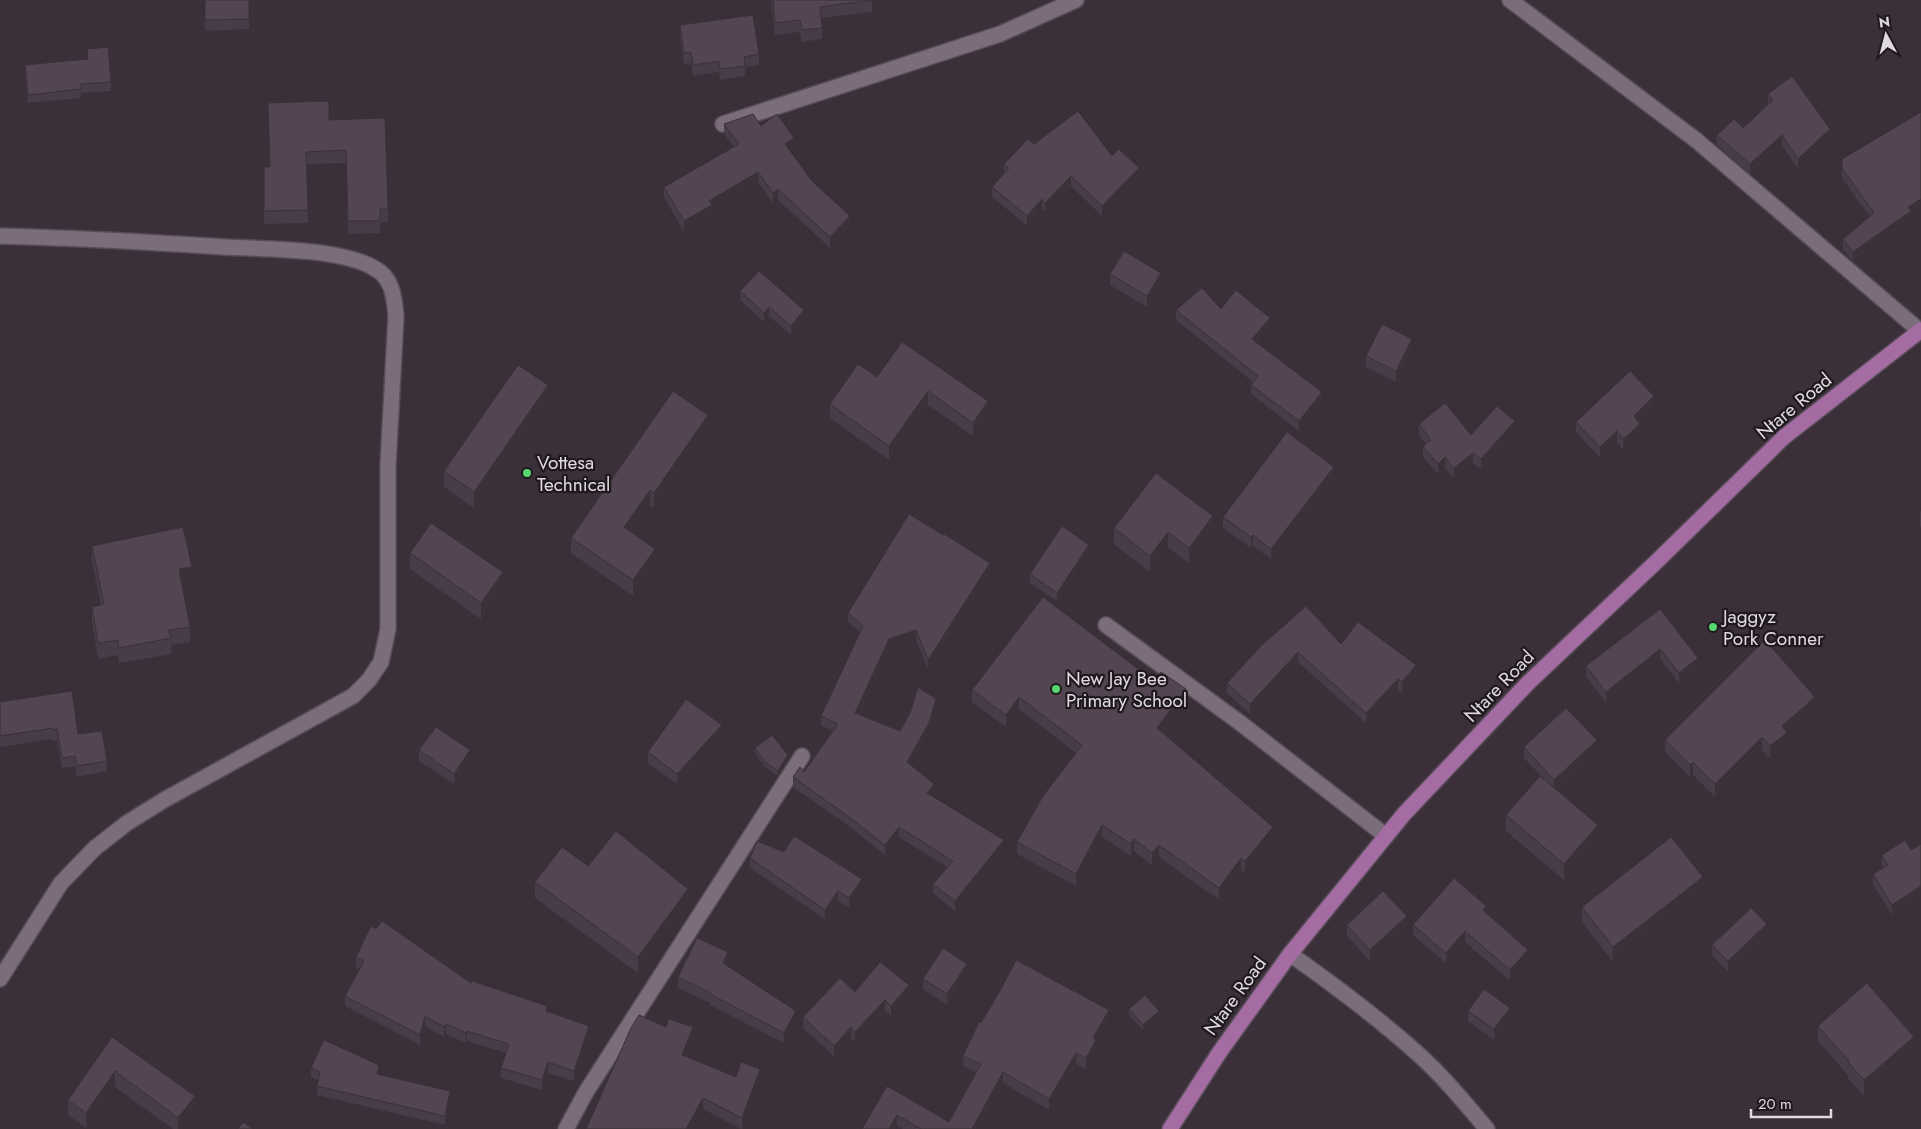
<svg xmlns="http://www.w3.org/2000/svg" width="1921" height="1129" font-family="Jost,sans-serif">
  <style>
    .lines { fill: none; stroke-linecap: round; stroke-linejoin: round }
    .minor-casing { stroke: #574d57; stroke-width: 18 }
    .major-casing { stroke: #574d57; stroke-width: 18 }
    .minor { stroke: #7b6d7a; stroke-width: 15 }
    .major { stroke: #a46ca3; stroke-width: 15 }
    .wall { fill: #473c47 }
    .shaded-wall { fill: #3a3139 }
    .building { fill: #534652; stroke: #3a3139 }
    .poi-dot { fill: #57d570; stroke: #1f191e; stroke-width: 2 }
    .labels { text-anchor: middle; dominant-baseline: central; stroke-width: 4.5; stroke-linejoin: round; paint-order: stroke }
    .street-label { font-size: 19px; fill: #e1d9e1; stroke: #1f191e }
    .poi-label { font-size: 19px; fill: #e1d9e1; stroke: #1f191e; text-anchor: start }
  </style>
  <rect width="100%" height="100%" fill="#3b2f3a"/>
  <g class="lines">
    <!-- minor casing -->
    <g class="minor-casing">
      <g id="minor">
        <polyline points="1510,0 1696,140 1920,331"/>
        <polyline points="723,124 1000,34 1076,0"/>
        <path d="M0 236C75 238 149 242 224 247 263 249 340 248 374 268 393 278 394 297 396 316L388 465V629L381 662 369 680 353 696 164 800 127 823 95 848 61 883 0 979"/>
        <polyline points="1106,625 1239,722 1386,836"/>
        <path d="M1290 954C1334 985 1377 1017 1417 1053 1443 1076 1465 1103 1487 1129"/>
        <polyline points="566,1129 586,1092 802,756"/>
      </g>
    </g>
    <!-- major casing -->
    <g class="major-casing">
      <polyline id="major" points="1170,1129 1219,1053 1290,954 1404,814 1529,682 1655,563 1784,437 1921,330"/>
    </g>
    <!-- minor -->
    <use href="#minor" class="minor"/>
    <!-- major -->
    <use href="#major" class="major"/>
  </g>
  <!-- wall -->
  <g class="wall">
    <polygon points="205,0 249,0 249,29 205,31"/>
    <polygon points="771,0 897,0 872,12 821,18 822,28 822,39 802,42 800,32 775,35"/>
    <polygon points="680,25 759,54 759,65 745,67 745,76 720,80 719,72 693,76 691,63 684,64 680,36"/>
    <polygon points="87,49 111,82 111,91 81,93 81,98 28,103 25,74 25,65 88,59"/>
    <polygon points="1768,94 1830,138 1798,169 1782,145 1750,174 1717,145 1717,135 1743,128 1768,104"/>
    <polygon points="329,120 388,209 388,222 380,222 380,233 348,234 346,163 306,164 308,223 264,224 264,167 269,167"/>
    <polygon points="724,124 761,126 794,148 790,151 812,181 850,226 830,248 778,200 773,203 758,182 712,209 712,216 684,232 664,197 664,187 734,147 724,134"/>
    <polygon points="1034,144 1112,156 1139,177 1102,216 1071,186 1045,212 1042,209 1027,226 992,197 992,187 1004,174 1004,164"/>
    <polygon points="1842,159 1911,215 1911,221 1853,261 1843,249 1843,239 1870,217 1842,178"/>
    <polygon points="1110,274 1161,284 1147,307 1110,285"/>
    <polygon points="740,291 804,319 791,335 769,316 764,322 740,300"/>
    <polygon points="1221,309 1270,328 1257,343 1322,402 1299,431 1251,394 1251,385 1253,382 1176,320 1176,310"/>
    <polygon points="902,342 988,414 973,436 928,405 889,460 830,418 830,404 877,377"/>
    <polygon points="1412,350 1396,382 1366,367 1366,356"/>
    <polygon points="548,401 474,508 444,487 444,471"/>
    <polygon points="1654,407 1638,422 1640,435 1623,450 1617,442 1600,458 1576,432 1576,422"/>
    <polygon points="1419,424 1471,435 1515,432 1481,469 1473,463 1454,478 1445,468 1438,474 1423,457 1423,446 1426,444 1419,435"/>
    <polygon points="708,430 654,508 650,506 631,532 655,564 633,596 571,553 571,538"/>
    <polygon points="1334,477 1271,559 1253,546 1251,548 1223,528 1223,517"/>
    <polygon points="1921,511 1921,538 1921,528 1920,526 1920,512"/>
    <polygon points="1114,528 1213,531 1189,563 1168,548 1150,572 1114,544"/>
    <polygon points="92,546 192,582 182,584 190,627 190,642 171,645 171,654 119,663 118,655 98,659 92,622 92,607 101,605 92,562"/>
    <polygon points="410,553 503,588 481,619 410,569"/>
    <polygon points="1089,554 1057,601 1030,583 1030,574"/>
    <polygon points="990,572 928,669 916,640 889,649 859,714 900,731 936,708 929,732 910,765 934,794 932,796 1004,849 955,911 933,893 933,884 947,867 899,837 885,855 849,826 793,787 793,777 804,772 833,731 821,726 821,716 860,632 848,622 848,613"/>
    <polygon points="1660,609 1698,668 1679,683 1660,659 1606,702 1586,677 1586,666"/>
    <polygon points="1341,644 1416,676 1402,693 1398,690 1366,723 1298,662 1250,714 1227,693 1227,683 1262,645"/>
    <polygon points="1154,681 1186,701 1163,732 1273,839 1245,873 1241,870 1219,900 1159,857 1152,865 1134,851 1131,856 1102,837 1076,886 1017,854 1017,842 1076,753 1019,709 1006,727 972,702 972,690"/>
    <polygon points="0,702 78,734 107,761 107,771 77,777 75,766 62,768 57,740 53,741 53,739 0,747"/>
    <polygon points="1815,709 1787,734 1787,746 1770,759 1762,750 1715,797 1693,775 1690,777 1665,752 1665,740"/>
    <polygon points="722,735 677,784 648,763 648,752"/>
    <polygon points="1524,747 1597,751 1556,789 1598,840 1564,880 1506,831 1506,815 1544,779 1524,758"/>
    <polygon points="755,748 788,761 778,776 765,767 755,753"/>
    <polygon points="419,750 470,760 454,784 419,761"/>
    <polygon points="1921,844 1921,897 1892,915 1873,885 1873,874 1883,868 1882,866 1882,855 1911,850"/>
    <polygon points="750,858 862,888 849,908 838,901 825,919 750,868"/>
    <polygon points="588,866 688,904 638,973 535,898 535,882"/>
    <polygon points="1703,893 1613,962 1582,922 1582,907"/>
    <polygon points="1486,914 1528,961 1510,981 1465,942 1446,963 1413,935 1413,925"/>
    <polygon points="1347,925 1407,927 1370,961 1347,936"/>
    <polygon points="1767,935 1728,972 1712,955 1712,945"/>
    <polygon points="356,957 471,983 547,1012 589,1036 574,1081 548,1073 542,1090 501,1078 501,1068 506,1053 467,1041 466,1043 446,1034 444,1037 425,1026 420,1045 345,1006 345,996 360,969 356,967"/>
    <polygon points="728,963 727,966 796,1021 784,1043 710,1005 710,1003 678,988 678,977"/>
    <polygon points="967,974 947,1005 923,989 923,979"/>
    <polygon points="855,992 909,996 891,1016 885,1011 855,1042 851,1038 834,1056 803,1028 803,1017"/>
    <polygon points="1129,1009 1159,1016 1143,1030 1129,1015"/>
    <polygon points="1468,1011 1510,1018 1494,1040 1468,1021"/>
    <polygon points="1109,1020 1096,1044 1096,1050 1086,1069 1076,1064 1049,1110 1003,1083 978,1129 903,1129 897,1126 887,1086 949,1122 976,1072 963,1066 963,1056 981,1023"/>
    <polygon points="1818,1026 1914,1052 1864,1096 1848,1078 1848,1075 1818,1041"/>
    <polygon points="112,1037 195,1112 182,1129 173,1129 115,1087 86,1128 68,1115 68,1100"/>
    <polygon points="693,1039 686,1056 736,1077 760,1080 742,1129 741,1129 703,1109 692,1129 586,1129"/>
    <polygon points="311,1068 379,1074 450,1100 445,1125 317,1095 317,1086 318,1080 311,1077"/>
  </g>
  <!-- shaded-wall -->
  <g class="shaded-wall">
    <polygon points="873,0 897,0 872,12 872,1"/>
    <polygon points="933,0 939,0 933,3"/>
    <polygon points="1830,129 1830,138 1798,169 1798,159"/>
    <polygon points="1782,135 1782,145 1750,174 1750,164"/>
    <polygon points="794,138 794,148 785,154 785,144"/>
    <polygon points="1139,168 1139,177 1102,216 1102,206"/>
    <polygon points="758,172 758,182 712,209 712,216 684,232 684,221 709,201"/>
    <polygon points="1071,176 1071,186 1045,212 1045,203"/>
    <polygon points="778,189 778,200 773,203 773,193"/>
    <polygon points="1042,199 1042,209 1027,226 1027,216"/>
    <polygon points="1921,199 1921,209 1911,215 1911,221 1853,261 1853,252 1908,207"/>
    <polygon points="850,216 850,226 830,248 830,237"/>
    <polygon points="1161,273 1161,284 1147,307 1147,296"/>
    <polygon points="769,307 769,316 764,322 764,313"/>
    <polygon points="804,310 804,319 791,335 791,326"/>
    <polygon points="1270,318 1270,328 1252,349 1252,339"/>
    <polygon points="1412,339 1412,350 1396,382 1396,371"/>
    <polygon points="548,385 548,401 474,508 474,492"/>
    <polygon points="928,391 928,405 889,460 889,446"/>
    <polygon points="1322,392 1322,402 1299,431 1299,421"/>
    <polygon points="1654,396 1654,407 1634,426 1634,416"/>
    <polygon points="988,401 988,414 973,436 973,423"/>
    <polygon points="708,415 708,430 654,508 654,493"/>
    <polygon points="1515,421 1515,432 1481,469 1481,459"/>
    <polygon points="1640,424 1640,435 1623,450 1623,439"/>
    <polygon points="1617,431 1617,442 1600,458 1600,447"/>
    <polygon points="1473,453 1473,463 1454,478 1454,468"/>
    <polygon points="1445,457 1445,468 1438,474 1438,464"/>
    <polygon points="1334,467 1334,477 1271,559 1271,549"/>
    <polygon points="650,490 650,506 624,543 624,527"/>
    <polygon points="1213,516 1213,531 1189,563 1189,548"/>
    <polygon points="1168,532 1168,548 1150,572 1150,556"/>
    <polygon points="1253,535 1253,546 1251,548 1251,537"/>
    <polygon points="1089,545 1089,554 1057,601 1057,593"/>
    <polygon points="655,549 655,564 633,596 633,580"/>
    <polygon points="990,563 990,572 928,669 928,660"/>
    <polygon points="192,567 192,582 179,585 179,569"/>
    <polygon points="503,572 503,588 481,619 481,603"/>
    <polygon points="916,630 916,640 889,649 855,722 855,713 889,639"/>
    <polygon points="1660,649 1660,659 1606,702 1606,692"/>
    <polygon points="1298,652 1298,662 1250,714 1250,704"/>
    <polygon points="1698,658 1698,668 1679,683 1679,673"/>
    <polygon points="1416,665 1416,676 1402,693 1402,682"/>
    <polygon points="1398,679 1398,690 1366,723 1366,713"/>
    <polygon points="1186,689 1186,701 1157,740 1157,728"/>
    <polygon points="1019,697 1019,709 1006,727 1006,715"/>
    <polygon points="1815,697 1815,709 1787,734 1787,746 1770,759 1770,746 1782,726"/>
    <polygon points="936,699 936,708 929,732 907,771 907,762"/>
    <polygon points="722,725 722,735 677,784 677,774"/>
    <polygon points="1762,737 1762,750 1715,797 1715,784"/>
    <polygon points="1597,740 1597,751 1554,790 1554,780"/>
    <polygon points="470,750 470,760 454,784 454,774"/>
    <polygon points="788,755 788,761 778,776 778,771"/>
    <polygon points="1693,762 1693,775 1690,777 1690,765"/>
    <polygon points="934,784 934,794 927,803 927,793"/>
    <polygon points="1102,825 1102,837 1076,886 1076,874"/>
    <polygon points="1598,825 1598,840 1564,880 1564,864"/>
    <polygon points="899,827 899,837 885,855 885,845"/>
    <polygon points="1273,827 1273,839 1245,873 1245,861"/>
    <polygon points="1134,839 1134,851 1131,856 1131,844"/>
    <polygon points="1004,840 1004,849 955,911 955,901"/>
    <polygon points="1159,845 1159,857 1152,865 1152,853"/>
    <polygon points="1241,858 1241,870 1219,900 1219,888"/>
    <polygon points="1703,877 1703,893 1613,962 1613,947"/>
    <polygon points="862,879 862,888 849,908 849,898"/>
    <polygon points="1921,886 1921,897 1892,915 1892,905"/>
    <polygon points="688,889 688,904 638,973 638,957"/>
    <polygon points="838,891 838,901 825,919 825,910"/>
    <polygon points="1486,906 1486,917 1483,910"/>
    <polygon points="1407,916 1407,927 1370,961 1370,950"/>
    <polygon points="1767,924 1767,935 1728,972 1728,961"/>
    <polygon points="1465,931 1465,942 1446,963 1446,953"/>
    <polygon points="1528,950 1528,961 1510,981 1510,970"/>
    <polygon points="728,952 728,963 723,974 723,963"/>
    <polygon points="967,964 967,974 947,1005 947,994"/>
    <polygon points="909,985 909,996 891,1016 891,1006"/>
    <polygon points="885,1000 885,1011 855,1042 855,1032"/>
    <polygon points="1510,1008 1510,1018 1494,1040 1494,1029"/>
    <polygon points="1109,1010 1109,1020 1096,1044 1096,1050 1086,1069 1086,1058 1093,1038"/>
    <polygon points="796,1011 796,1021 784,1043 784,1033"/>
    <polygon points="1159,1011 1159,1016 1143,1030 1143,1025"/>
    <polygon points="425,1016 425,1026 420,1045 420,1035"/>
    <polygon points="446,1024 446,1034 444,1037 444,1027"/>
    <polygon points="589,1026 589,1036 574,1081 574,1071"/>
    <polygon points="693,1027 693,1039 682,1066 682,1055"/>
    <polygon points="851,1027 851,1038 834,1056 834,1046"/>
    <polygon points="467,1031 467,1041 466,1043 466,1033"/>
    <polygon points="1914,1037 1914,1052 1864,1096 1864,1080"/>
    <polygon points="1076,1053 1076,1064 1049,1110 1049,1099"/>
    <polygon points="548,1062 548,1073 542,1090 542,1080"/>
    <polygon points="760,1069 760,1080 742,1129 742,1118"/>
    <polygon points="115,1071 115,1087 86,1128 86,1113"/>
    <polygon points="1003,1072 1003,1083 978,1129 972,1129"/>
    <polygon points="450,1091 450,1100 445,1125 445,1116"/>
    <polygon points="195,1096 195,1112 182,1129 178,1129 178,1118"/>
    <polygon points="703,1098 703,1109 692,1129 686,1129"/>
    <polygon points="897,1115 897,1126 896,1129 889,1129"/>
  </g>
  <!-- building -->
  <g class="building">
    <polygon points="205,0 249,0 249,19 205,20"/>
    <polygon points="773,0 873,0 820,7 822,28 802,30 800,20 775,23"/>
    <polygon points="753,15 759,54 744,57 745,66 720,69 719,61 693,65 691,52 684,53 680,25"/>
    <polygon points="108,47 111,82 81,84 81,89 28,95 25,65 88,59 87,49"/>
    <polygon points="1792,76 1830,129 1798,159 1782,135 1750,164 1717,135 1734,119 1743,128 1773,100 1768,94"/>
    <polygon points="329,101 329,120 385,118 388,209 380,209 380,221 348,221 346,150 306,152 308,210 264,211 264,167 270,167 268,103"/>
    <polygon points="1078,111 1112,156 1119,149 1139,168 1102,206 1071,176 1045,203 1042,199 1027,216 992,187 1009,168 1004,164 1028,139 1034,144"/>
    <polygon points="1921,112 1921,199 1908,207 1911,211 1853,252 1843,239 1874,213 1842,168 1842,159"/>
    <polygon points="753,114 761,126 777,114 794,138 785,144 812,181 850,216 830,237 778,189 773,193 758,172 709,201 712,205 684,221 664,187 739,144 724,124"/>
    <polygon points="1124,251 1161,273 1147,296 1110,274"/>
    <polygon points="759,271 804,310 791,326 769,307 764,313 740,291"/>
    <polygon points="1202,288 1221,309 1236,290 1270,318 1252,339 1322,392 1299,421 1251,385 1258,376 1176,310"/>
    <polygon points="1382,324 1412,339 1396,371 1366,356"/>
    <polygon points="902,342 988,401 973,423 928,391 889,446 830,404 858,364 877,377"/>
    <polygon points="518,365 548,385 474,492 444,471"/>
    <polygon points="1630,371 1654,396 1634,416 1640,424 1623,439 1617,431 1600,447 1576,422"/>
    <polygon points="673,391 708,415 654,493 650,490 624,527 655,549 633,580 571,538"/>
    <polygon points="1445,403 1471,435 1497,406 1515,421 1481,459 1473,453 1454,468 1445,457 1438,464 1423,446 1431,440 1419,424"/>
    <polygon points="1287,432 1334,467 1271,549 1253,535 1251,537 1223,517"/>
    <polygon points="1156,473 1213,516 1189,548 1168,532 1150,556 1114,528"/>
    <polygon points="909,514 943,535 944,534 990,563 928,660 916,630 889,639 855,713 900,731 910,713 918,687 936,699 929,723 907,762 934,784 927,793 1004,840 955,901 933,884 953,861 899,827 885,845 849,817 793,777 800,767 804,772 838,724 821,716 863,626 848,613"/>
    <polygon points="431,523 503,572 481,603 410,553"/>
    <polygon points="1062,526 1089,545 1057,593 1030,574"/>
    <polygon points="183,527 192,567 179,569 190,627 169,630 171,638 119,648 118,640 98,643 92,607 104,604 92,546"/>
    <polygon points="1043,597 1154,681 1161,672 1186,689 1157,728 1273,827 1245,861 1241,858 1219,888 1159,845 1152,853 1134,839 1131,844 1102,825 1076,874 1017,842 1043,796 1082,745 1019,697 1006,715 972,690"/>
    <polygon points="1306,606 1341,644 1358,622 1416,665 1402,682 1398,679 1366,713 1298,652 1250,704 1227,683 1262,645"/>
    <polygon points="1660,609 1698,658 1679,673 1660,649 1606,692 1586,666"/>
    <polygon points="1765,640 1815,697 1782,726 1787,733 1770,746 1762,737 1715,784 1693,762 1690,765 1665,740"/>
    <polygon points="72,691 78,734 102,731 107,761 77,766 75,756 62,758 57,729 53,730 53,728 0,736 0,702"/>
    <polygon points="686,699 722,725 677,774 648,752"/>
    <polygon points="1566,708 1597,740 1554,780 1524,747"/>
    <polygon points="436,727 470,750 454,774 419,750"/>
    <polygon points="772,735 788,755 778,771 765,762 755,748"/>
    <polygon points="1540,776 1598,825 1564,864 1506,815"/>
    <polygon points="616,831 688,889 638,957 535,882 562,847 588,866"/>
    <polygon points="794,836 862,879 849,898 838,891 825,910 750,858 757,841 784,852"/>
    <polygon points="1671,837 1703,877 1613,947 1582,907"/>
    <polygon points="1905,840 1911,850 1921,844 1921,886 1892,905 1873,874 1888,865 1882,855"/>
    <polygon points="1454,878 1486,906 1483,910 1528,950 1510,970 1465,931 1446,953 1413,925"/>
    <polygon points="1383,891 1407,916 1370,950 1347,925"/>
    <polygon points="1751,908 1767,924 1728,961 1712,945"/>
    <polygon points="382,921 471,983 472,981 547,1006 546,1011 589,1026 574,1071 548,1062 542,1080 501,1068 509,1044 467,1031 466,1033 446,1024 444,1027 425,1016 420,1035 345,996 364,961 356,957 371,926 376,929"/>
    <polygon points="697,938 728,952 723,963 796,1011 784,1033 710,994 711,993 678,977"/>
    <polygon points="943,948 967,964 947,994 923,979"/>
    <polygon points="1016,960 1109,1010 1093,1038 1096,1040 1086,1058 1076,1053 1049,1099 1003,1072 972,1129 921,1129 897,1115 889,1129 862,1129 887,1086 949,1122 981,1064 963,1056 979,1022 981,1023 1001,989"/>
    <polygon points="880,962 909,985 891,1006 885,1000 855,1032 851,1027 834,1046 803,1017 840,978 855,992"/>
    <polygon points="1867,983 1914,1037 1864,1080 1848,1062 1849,1061 1818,1026"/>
    <polygon points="1484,989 1510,1008 1494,1029 1468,1011"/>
    <polygon points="1145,995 1159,1011 1143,1025 1129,1009"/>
    <polygon points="639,1015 666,1027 669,1019 693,1027 682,1055 736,1077 741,1062 760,1069 742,1118 703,1098 686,1129 586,1129 631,1028"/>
    <polygon points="112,1037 195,1096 178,1118 115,1071 86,1113 68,1100"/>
    <polygon points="324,1040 379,1065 377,1074 450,1091 445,1116 317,1086 320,1072 311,1068"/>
    <polygon points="243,1122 253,1129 238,1129"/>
  </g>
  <!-- markers -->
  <g class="poi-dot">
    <circle cx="527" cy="473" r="5"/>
    <circle cx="1713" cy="627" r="5"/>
    <circle cx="1056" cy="689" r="5"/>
  </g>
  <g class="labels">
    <!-- street labels -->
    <g class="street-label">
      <text transform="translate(1794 406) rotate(-40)">Ntare Road</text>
      <text transform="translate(1499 686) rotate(-46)">Ntare Road</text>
      <text transform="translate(1235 996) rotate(-54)">Ntare Road</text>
    </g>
    <!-- poi labels -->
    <g class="poi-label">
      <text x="537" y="462">Vottesa<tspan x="537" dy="22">Technical</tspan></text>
      <text x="1723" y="616">Jaggyz<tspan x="1723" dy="22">Pork Conner</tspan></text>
      <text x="1066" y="678">New Jay Bee<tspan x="1066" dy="22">Primary School</tspan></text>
    </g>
  </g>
  <!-- north arrow -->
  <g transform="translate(1886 35) rotate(353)" stroke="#1f191e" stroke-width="4" paint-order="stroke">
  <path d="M0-4L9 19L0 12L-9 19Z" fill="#e1d9e1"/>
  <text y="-8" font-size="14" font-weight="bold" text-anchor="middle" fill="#e1d9e1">N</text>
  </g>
  <!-- scale -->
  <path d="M1751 1109v8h80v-8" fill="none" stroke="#e1d9e1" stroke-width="2.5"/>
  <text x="1758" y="1109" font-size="15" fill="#e1d9e1" stroke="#1f191e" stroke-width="4" paint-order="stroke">20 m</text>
</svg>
